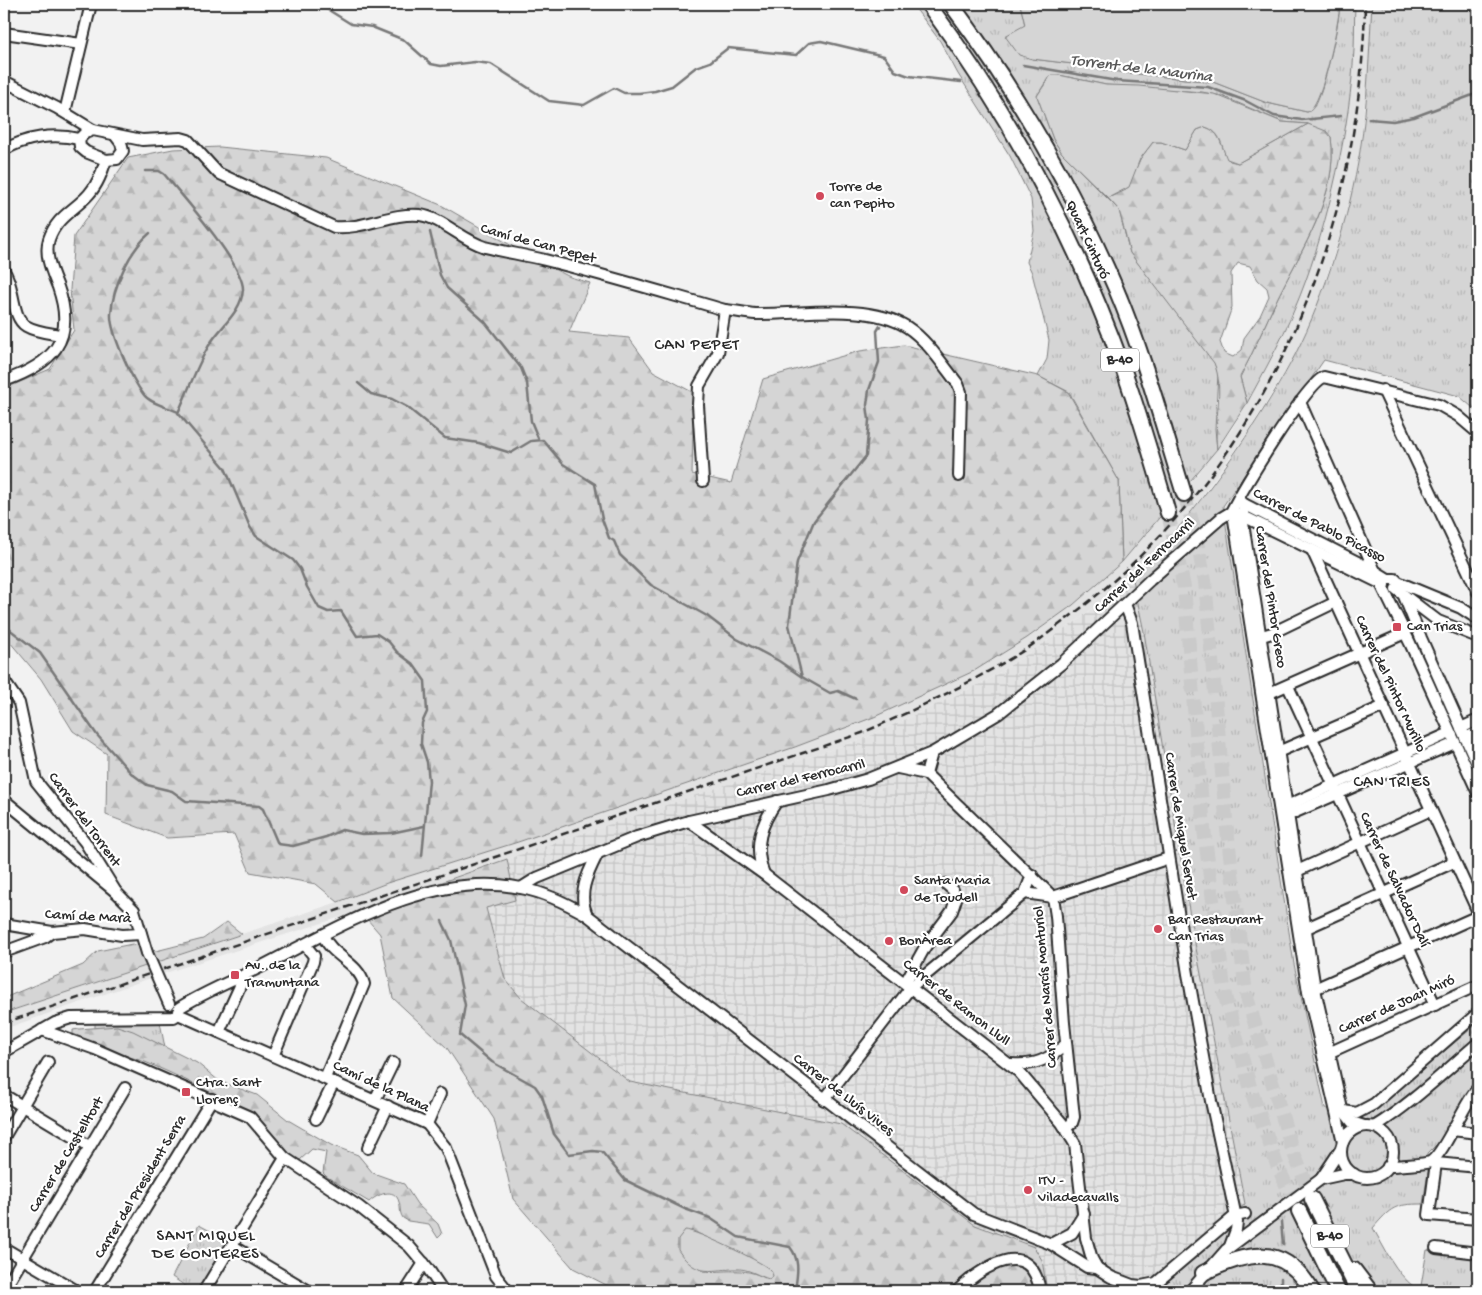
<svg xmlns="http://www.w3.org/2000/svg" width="1482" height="1295" font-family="'Gochi Hand',sans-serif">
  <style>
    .built { fill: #e3e3e3 }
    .industrial { fill: url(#industrial-grid) }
    .grass { fill: url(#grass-tufts); stroke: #808080 }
    .forest { fill: url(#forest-firs); stroke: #808080; fill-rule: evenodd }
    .garden { fill: #d5d5d5; stroke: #808080 }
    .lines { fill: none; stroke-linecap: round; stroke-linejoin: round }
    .stream { stroke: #787878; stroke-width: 2.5 }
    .highway-tunnel { stroke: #cacaca; stroke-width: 14; stroke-dasharray: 14 7; stroke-linecap: butt }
    .minor-casing { stroke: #2b2b2b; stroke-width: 14 }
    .highway-casing { stroke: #2b2b2b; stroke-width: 18 }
    .minor { stroke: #fff; stroke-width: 10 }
    .highway { stroke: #fff; stroke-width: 14 }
    .rail { stroke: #2b2b2b; stroke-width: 2.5; stroke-dasharray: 8 4; stroke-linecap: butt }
    .minor-bridge-casing { stroke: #2b2b2b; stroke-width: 14; stroke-linecap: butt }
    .minor-bridge { stroke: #fff; stroke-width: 10 }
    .poi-dot { fill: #d1495b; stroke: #fff; stroke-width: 2 }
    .labels { text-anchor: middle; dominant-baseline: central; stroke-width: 4.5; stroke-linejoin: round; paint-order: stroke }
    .shield { fill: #fff; stroke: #6b6b6b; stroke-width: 1 }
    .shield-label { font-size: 14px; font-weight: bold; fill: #2b2b2b }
    .poi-label { font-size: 15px; fill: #2b2b2b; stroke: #fff; text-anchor: start }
    .street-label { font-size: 15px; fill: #2b2b2b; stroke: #fff }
    .water-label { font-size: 16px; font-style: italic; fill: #585858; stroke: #fff }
    .neighbourhood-label { font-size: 16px; letter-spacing: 1px; fill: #2b2b2b; stroke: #fff }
  </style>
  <defs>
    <pattern id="industrial-grid" width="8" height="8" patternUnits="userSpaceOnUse" patternTransform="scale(1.25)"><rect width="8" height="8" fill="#e3e3e3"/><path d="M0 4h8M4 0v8" fill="none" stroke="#c3c3c3"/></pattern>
    <pattern id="grass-tufts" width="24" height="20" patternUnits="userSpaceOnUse" patternTransform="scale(1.25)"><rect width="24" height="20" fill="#d5d5d5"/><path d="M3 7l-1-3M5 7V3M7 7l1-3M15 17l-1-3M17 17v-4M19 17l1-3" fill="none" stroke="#b7b7b7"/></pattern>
    <pattern id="forest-firs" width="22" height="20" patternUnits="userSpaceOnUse" patternTransform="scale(1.25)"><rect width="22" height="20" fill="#d5d5d5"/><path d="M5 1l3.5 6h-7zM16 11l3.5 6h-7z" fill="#b7b7b7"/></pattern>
  </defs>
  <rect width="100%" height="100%" fill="#f2f2f2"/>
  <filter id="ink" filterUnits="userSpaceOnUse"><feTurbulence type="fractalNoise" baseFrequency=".02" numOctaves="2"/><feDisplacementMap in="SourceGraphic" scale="10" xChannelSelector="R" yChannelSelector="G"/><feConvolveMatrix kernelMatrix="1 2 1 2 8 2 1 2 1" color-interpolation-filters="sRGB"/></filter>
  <g filter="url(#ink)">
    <!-- built -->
    <polygon class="built" points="1355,4 1372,4 1369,64 1360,151 1349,207 1318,304 1296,354 1248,432 1186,518 1132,575 1077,621 988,680 868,737 457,876 360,911 165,973 4,1029 4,1013 338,902 387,883 518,842 874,717 974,671 1027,638 1073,605 1122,562 1199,472 1232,429 1268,365 1296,307 1324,224 1342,142 1353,65"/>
    <!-- industrial -->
    <polygon class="industrial" points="1132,575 1144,632 1191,922 1245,1205 1145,1291 1047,1291 1042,1260 1034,1247 975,1225 841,1124 630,1082 521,998 505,979 486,907 515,900 507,859 868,737 988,680 1077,621"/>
    <!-- grass -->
    <g class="grass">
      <path d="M912 4H1020L1033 59 1089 66 1111 71 1213 82 1267 103 1307 112C1308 112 1312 110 1313 108 1323 98 1340 20 1340 4H1355C1354 24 1355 44 1353 65 1348 138 1324 240 1295 308 1281 341 1264 372 1247 403L1240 377C1254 351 1265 324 1278 297 1302 248 1339 196 1331 137L1308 124 1282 122 1222 96 1202 92 1106 85 1059 75 1048 78 1037 96 1053 139 1062 153 1119 210 1130 253 1213 359 1218 373 1215 429 1217 449 1122 562 1119 481 1069 392 1038 376 1047 359 1049 340 1032 273 1027 262 1034 231 1031 199 1010 156 958 74 940 41Z"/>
      <path d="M1372 4H1478V412L1459 396 1324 360 1223 506 1294 964 1325 1108 1349 1117 1367 1116 1478 1023V1080L1463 1099 1439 1142 1427 1154 1428 1172 1423 1204C1395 1204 1391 1207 1373 1228 1385 1249 1395 1272 1414 1287L1421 1286 1427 1250 1478 1259V1291H1145L1245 1204 1191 922 1144 632 1132 575C1150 556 1171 538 1187 517 1225 470 1268 407 1296 353 1325 296 1350 214 1360 151 1368 103 1369 53 1372 4Z"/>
      <polygon points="160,1022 165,1048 95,1034 95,1023"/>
      <polygon points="199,1225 231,1242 200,1291 193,1291 172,1277"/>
    </g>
    <!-- forest -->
    <g class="forest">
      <path d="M1308 124 1326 131 1331 137C1339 195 1302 248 1278 297 1265 324 1254 351 1240 377L1247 403 1217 449C1213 421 1225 389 1214 363L1130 253 1119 210 1108 198 1126 190 1140 159 1153 142H1161L1185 150 1197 130 1205 127C1223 132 1220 150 1230 161L1238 163ZM1238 263 1250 266 1258 280 1267 288 1269 296 1260 316 1244 338 1242 350 1233 357 1224 353 1220 342 1232 307 1231 273Z"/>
      <polygon points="220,147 326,158 441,205 540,262 570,277 590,283 569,332 629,338 653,371 694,393 692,474 731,483 763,379 860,351 904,345 1038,376 1068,392 1119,481 1122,562 1073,605 1027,638 974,671 874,717 795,747 518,842 387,883 338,902 316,884 250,872 234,834 167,838 106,815 107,754 73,731 41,679 4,635 4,389 50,369 74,330 70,290 74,236 128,158 173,149"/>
      <path d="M507 859 515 900 486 908 505 979 521 998 630 1082 841 1124 975 1225 1034 1247 1042 1260 1047 1291H618L573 1268 513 1199 494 1119 447 1048 393 998 380 934 360 911ZM691 1230 767 1267 765 1278C743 1266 726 1273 703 1271Z"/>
      <polygon points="227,922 242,934 4,1013 4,998 83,965 98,951 132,944 156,951 203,939"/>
      <path d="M117 1026 133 1031 197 1063 219 1081 257 1095 288 1120 331 1145 358 1155 373 1173 404 1184 417 1204 438 1224 442 1234 438 1238 429 1224 408 1221 403 1218C399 1212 401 1208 399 1202 395 1186 376 1195 369 1202L327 1177 323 1173 326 1152 312 1149 300 1160C276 1153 268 1124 247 1112 214 1094 180 1076 145 1062 124 1054 91 1048 73 1035V1030L79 1029Z"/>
    </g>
    <!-- garden -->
    <g class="garden">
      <path d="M1020 4H1340C1339 21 1322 109 1307 112L1267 103 1213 82 1111 71 1089 66 1032 59 1019 55 1005 36 1025 25Z"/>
      <path d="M1051 75H1059L1106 85 1139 86 1214 94 1282 122 1308 124 1238 163 1227 159C1221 146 1222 132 1205 127L1197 130 1185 150 1161 142H1153L1140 159 1129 187 1108 198 1062 153 1053 139 1037 96Z"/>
      <path d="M685 1230C695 1230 761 1261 769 1269 772 1272 772 1272 773 1276L769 1279C759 1276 751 1270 740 1269 712 1268 698 1280 678 1250V1239Z"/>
    </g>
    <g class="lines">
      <!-- stream -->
      <g class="stream">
        <polyline points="319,4 351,24 372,27 404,40 431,64 441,66 475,62 491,64 549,101 584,105 614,88 624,93 639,93 655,91 672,86 696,67 710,62 728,48 796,55 809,43 821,41 884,56 895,71 909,76 961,82"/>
        <polyline points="1023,65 1117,81 1208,87 1246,101 1274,116 1302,120 1341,116"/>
        <polyline points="1369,119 1393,121 1414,117 1478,93"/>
        <path d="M145 171H159L164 174C181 194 243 264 243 289 242 313 218 328 208 347 196 368 188 391 178 413L225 468 250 527 256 536 293 560 300 569 307 587 319 608 328 612 341 611 357 636 377 634 389 642 397 652 413 664 425 681 427 712 422 723 421 744 427 762 429 781 422 856"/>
        <polyline points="430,232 440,275 447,288 485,322 521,368 527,383 531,421 538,438"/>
        <path d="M150 233C129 251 113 286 111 314 110 332 132 380 144 395 151 404 168 407 178 412"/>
        <polyline points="358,383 371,394 392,399 407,407 445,438 479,443 511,453 531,441 543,440 563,464 595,484 602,519 609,538 614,541 620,555 651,585 707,616 737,639 779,661 802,677"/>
        <polyline points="4,625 40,653 97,735 131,773 147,785 172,791 186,801 259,806 263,809 278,844 293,846 326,837 342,830 362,834 391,833 424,826"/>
        <polyline points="856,699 838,691 830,693 802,677 789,625 797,562 814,521 866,456 869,420 867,405 869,390 879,362 877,331 880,326"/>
        <path d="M442 921 451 940 465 1005 460 1035 492 1062 535 1086 542 1096 554 1134 569 1154 593 1151 602 1152 625 1180 685 1209 710 1218 738 1237 790 1247C801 1261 797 1275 795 1291"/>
        <polyline points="1281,1222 1283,1244"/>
        <polyline points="1281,1291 1281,1278"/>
      </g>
      <!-- highway-tunnel -->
      <g class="highway-tunnel">
        <polyline points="1184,494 1195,531 1205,581 1227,829 1246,994 1291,1146 1312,1199"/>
        <polyline points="1168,513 1184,587 1204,829 1225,996 1251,1090 1277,1165 1298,1211"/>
      </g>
      <!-- minor casing -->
      <g class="minor-casing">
        <g id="minor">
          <polyline points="4,33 81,44"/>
          <polyline points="4,81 57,108 93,130"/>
          <polyline points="65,112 91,4"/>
          <path d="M79 139 85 133 93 130 142 140 181 138 188 140 218 173 334 227C363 230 391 212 420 215 442 218 462 240 485 247 505 252 525 255 545 260 605 275 665 293 725 310 735 311 745 313 755 314 800 315 867 302 907 327 927 340 943 365 958 384L961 392 959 476"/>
          <polyline points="79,139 80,147 86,152 106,160 117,159 123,151 121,143 115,135"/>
          <path d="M4 150C26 137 54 133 79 139"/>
          <path d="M4 271C15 286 11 317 26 326 36 332 50 333 61 335"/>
          <path d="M4 381C52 364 77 341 58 287 52 272 44 255 49 239 57 216 75 210 89 194 98 184 102 172 106 160"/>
          <polyline points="1383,390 1478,592"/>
          <polyline points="1300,402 1375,571"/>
          <polyline points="703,481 698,405 699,386 718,353 725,310"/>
          <polyline points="1238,501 1375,571 1388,579"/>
          <polyline points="1244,504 1243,523 1315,989 1342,1109 1352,1122 1364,1126"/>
          <polyline points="1235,513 1234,520 1308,992 1343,1142"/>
          <polyline points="1237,513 1384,585"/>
          <path d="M1221 518 1231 512C1242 490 1306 384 1324 377L1439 405 1458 416 1478 433"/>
          <polyline points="1312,550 1478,912"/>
          <polyline points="1388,579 1395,579 1398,582 1461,608 1478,619"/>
          <polyline points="1380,582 1410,643 1478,793"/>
          <polyline points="1396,589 1438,621 1478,637"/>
          <polyline points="1404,596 1421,638 1478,766"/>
          <polyline points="1125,604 1132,623 1188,974 1211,1101 1237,1222 1236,1230 1230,1246"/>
          <polyline points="1255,638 1272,633 1336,602"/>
          <polyline points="4,681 19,703 36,781 85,842 116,892"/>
          <polyline points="1288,686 1435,1005"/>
          <polyline points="1265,695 1405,633"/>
          <polyline points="1461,728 1478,720"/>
          <polyline points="1465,738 1478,732"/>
          <polyline points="1278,752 1384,706"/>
          <polyline points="898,768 926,774 1053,897 1056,916 1064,1023 1074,1117 1072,1123 1066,1128"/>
          <polyline points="926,774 932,753"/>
          <polyline points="4,800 116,892 134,910 147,953"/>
          <polyline points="1282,808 1450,733"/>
          <polyline points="1284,817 1455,743"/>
          <polyline points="689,821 765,875 1019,1072 1062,1123 1075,1144 1086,1238 1092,1259 1097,1268 1111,1277 1132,1285 1141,1286 1156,1283 1235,1216 1245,1214"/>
          <path d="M598 853C588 873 577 893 587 915L974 1214 1051 1244 1087 1267 1097 1268"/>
          <polyline points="1297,871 1431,810"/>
          <path d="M764 874C753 846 761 824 777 801"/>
          <polyline points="521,888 537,878 637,837 689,821 829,790 868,779 932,753 998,714 1061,664 1150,580"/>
          <polyline points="1025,893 1053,897 1169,858"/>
          <polyline points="4,924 52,932 85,929 122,935 141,934"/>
          <polyline points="1300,931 1454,862"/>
          <path d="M323 935C331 956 358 962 364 984L325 1078"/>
          <polyline points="4,952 45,937 52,932"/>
          <polyline points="905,983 925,947 952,911 956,899 953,890 946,884"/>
          <polyline points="163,990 169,1004"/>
          <polyline points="1310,991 1478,916"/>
          <path d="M179 1008C209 989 243 977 274 960 348 922 434 871 521 888 543 892 568 904 587 915"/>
          <polyline points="178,1014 427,1124 446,1148 496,1276 508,1291"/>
          <polyline points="42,1030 95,1049 250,1117 285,1158 358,1206 409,1246 427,1267 443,1291"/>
          <polyline points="219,1032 245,975"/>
          <polyline points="4,1052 55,1023 71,1018 174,1017 178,1014"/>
          <polyline points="1324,1055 1478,985"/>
          <polyline points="273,1056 313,962 314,956 305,945"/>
          <path d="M1011 1064C1034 1066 1049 1060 1066 1044"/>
          <polyline points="4,1095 89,1146"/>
          <polyline points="375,1100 393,1063"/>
          <polyline points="824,1100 911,987 1025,893 1032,875"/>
          <polyline points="1343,1111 1357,1113 1374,1104 1478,1013"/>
          <polyline points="316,1119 334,1082"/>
          <polyline points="427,1124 440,1094"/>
          <circle cx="1367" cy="1152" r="26"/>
          <path d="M1374 1127C1410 1105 1445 1071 1478 1043"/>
          <polyline points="1452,1130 1478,1133"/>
          <polyline points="4,1137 48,1062"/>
          <polyline points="368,1148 388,1106"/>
          <polyline points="1434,1160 1436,1163 1429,1215 1478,1219"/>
          <polyline points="1436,1163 1478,1167"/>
          <path d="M1388 1166C1396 1166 1425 1164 1430 1162 1444 1155 1463 1104 1478 1088"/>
          <polyline points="1321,1179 1344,1174 1354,1174"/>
          <polyline points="1051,1244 1072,1233 1084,1214"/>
          <polyline points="233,1246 309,1291"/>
          <polyline points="4,1248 77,1291"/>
          <polyline points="1436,1248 1478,1253"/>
          <polyline points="4,1290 125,1088"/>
          <polyline points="95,1291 212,1099"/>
          <polyline points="204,1291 285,1158"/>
          <polyline points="406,1291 424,1263"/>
          <path d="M957 1291C982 1267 1031 1235 1040 1291"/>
          <polyline points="1190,1291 1226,1250 1321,1179 1341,1149"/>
        </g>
      </g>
      <!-- highway casing -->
      <g class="highway-casing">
        <g id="highway">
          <path d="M928 4C1010 115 1076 238 1123 368 1140 416 1154 464 1168 513"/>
          <path d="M951 4C1016 91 1073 189 1116 289 1144 355 1163 426 1184 494"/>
          <polyline points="1312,1199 1358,1291"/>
          <polyline points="1299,1211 1338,1291"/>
          <polyline points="1354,1270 1370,1291"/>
          <path d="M1203 1273C1246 1252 1284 1242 1312 1291"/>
        </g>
      </g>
      <!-- minor -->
      <use href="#minor" class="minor"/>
      <!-- highway -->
      <use href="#highway" class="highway"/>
      <!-- rail -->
      <path class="rail" d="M4 1023 862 733C917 709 971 683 1023 651 1038 642 1053 629 1068 618 1263 472 1360 243 1365 4"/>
      <!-- minor-bridge casing -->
      <g class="minor-bridge-casing">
        <g id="minor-bridge">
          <polyline points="1150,580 1221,518"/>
          <polyline points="147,953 163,990"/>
        </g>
      </g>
      <!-- minor-bridge -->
      <use href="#minor-bridge" class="minor-bridge"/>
    </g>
  </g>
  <!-- markers -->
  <g class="poi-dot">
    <circle cx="820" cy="196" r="5"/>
    <rect x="1392" y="622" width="10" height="10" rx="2.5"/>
    <circle cx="904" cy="890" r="5"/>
    <circle cx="1158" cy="929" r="5"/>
    <circle cx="889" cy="941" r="5"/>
    <rect x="230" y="970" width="10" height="10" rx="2.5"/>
    <rect x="181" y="1087" width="10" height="10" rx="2.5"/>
    <circle cx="1028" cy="1190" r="5"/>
  </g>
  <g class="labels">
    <!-- shield labels -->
    <g class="shield">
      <rect x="1101" y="348.5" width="38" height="23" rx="4"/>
      <rect x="1311" y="1224.5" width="38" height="23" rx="4"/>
    </g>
    <g class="shield-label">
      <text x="1120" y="360">B-40</text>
      <text x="1330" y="1236">B-40</text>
    </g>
    <!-- poi labels -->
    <g class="poi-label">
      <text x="830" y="187">Torre de<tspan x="830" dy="17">can Pepito</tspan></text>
      <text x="1407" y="627">Can Trias</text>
      <text x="914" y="881">Santa Maria<tspan x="914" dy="17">de Toudell</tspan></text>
      <text x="1168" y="920">Bar Restaurant<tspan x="1168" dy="17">Can Trias</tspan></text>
      <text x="899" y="941">BonÀrea</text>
      <text x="245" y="966">Av. de la<tspan x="245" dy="17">Tramuntana</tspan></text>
      <text x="196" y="1083">Ctra. Sant<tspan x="196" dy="17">Llorenç</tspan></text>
      <text x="1038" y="1181">ITV -<tspan x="1038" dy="17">Viladecavalls</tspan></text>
    </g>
    <!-- street labels -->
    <g class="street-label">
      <text transform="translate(1087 240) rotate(65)">Quart Cinturó</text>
      <text transform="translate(538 244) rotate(15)">Camí de Can Pepet</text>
      <text transform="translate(1319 526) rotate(27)">Carrer de Pablo Picasso</text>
      <text transform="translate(1145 566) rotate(-43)">Carrer del Ferrocarril</text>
      <text transform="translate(1270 597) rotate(81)">Carrer del Pintor Greco</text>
      <text transform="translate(1390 684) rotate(65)">Carrer del Pintor Murillo</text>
      <text transform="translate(801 779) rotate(-13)">Carrer del Ferrocarril</text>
      <text transform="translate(84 820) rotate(54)">Carrer del Torrent</text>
      <text transform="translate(1180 826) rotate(81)">Carrer de Miquel Servet</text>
      <text transform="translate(1394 880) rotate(65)">Carrer de Salvador Dalí</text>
      <text transform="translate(88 917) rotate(3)">Camí de Marà</text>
      <text transform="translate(1046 987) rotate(-95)">Carrer de Narcís Monturiol</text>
      <text transform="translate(956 1003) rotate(38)">Carrer de Ramon Llull</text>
      <text transform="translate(1397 1005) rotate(-24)">Carrer de Joan Miró</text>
      <text transform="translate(381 1087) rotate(25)">Camí de la Plana</text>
      <text transform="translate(843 1095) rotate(38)">Carrer de Lluís Vives</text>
      <text transform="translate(67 1155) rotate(-59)">Carrer de Castelltort</text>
      <text transform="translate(141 1187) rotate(-59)">Carrer del President Serra</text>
    </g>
    <!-- water labels -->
    <g class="water-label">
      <text transform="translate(1141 70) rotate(7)">Torrent de la Maurina</text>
    </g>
    <!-- neighbourhood labels -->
    <g class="neighbourhood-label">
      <text x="697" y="346">CAN PEPET</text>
      <text x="1392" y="783">CAN TRIES</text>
      <text x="206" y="1237">SANT MIQUEL<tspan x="206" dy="18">DE GONTERES</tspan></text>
    </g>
  </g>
  <!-- margin -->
  <rect width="1482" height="1295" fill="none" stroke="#fff" stroke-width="20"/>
  <rect x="10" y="10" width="1462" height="1275" fill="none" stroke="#2b2b2b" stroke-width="2" filter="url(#ink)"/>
</svg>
